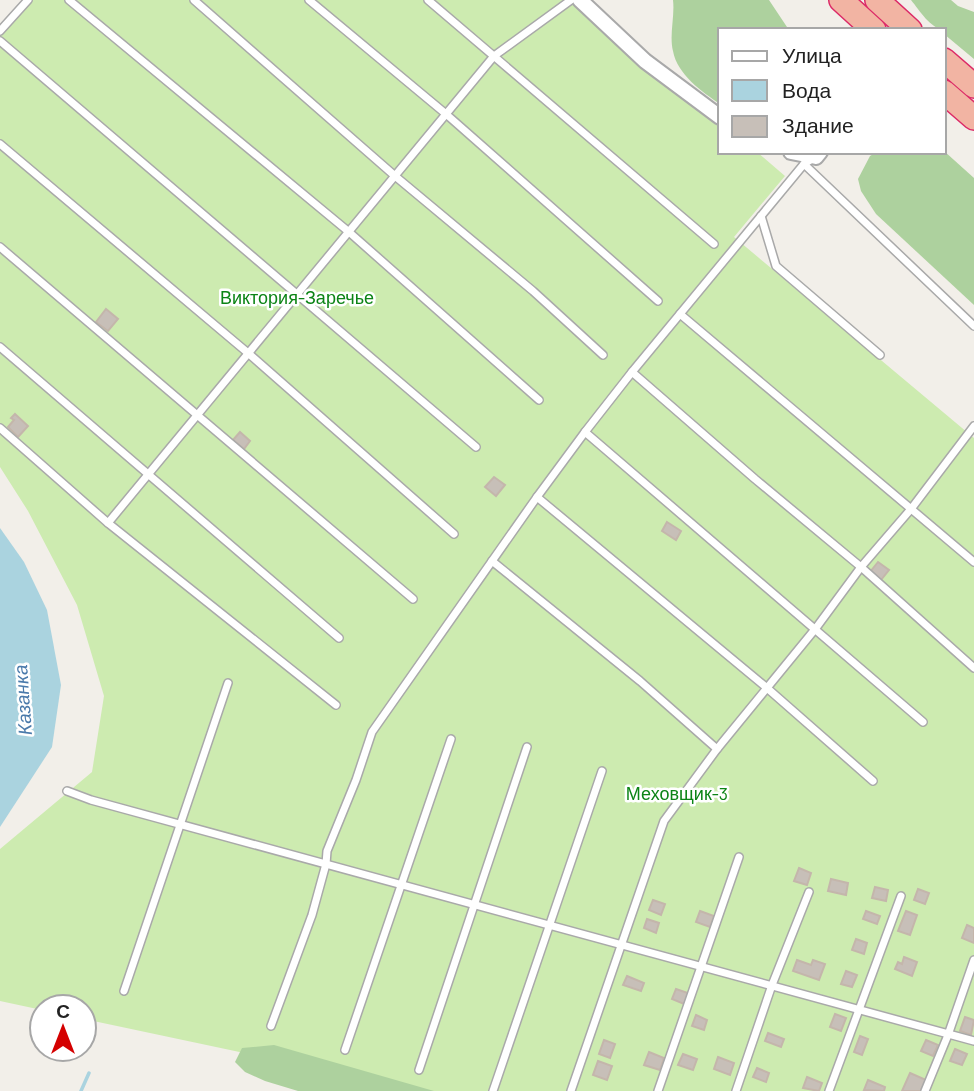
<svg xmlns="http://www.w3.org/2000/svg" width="974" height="1091" font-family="Barlow,sans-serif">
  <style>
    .grass { fill: #cdebb0 }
    .forest { fill: #add19e }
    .water { fill: #aad3df }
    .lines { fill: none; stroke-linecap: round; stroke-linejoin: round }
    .stream { stroke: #aad3df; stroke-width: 3.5 }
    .building { fill: #c7bfb8; stroke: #c4b6ab; stroke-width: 2 }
    .service-casing { stroke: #a9a9a9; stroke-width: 10 }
    .minor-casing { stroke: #a9a9a9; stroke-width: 18 }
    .trunk-casing { stroke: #dc2a67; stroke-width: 26 }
    .service { stroke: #fff; stroke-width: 7 }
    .minor { stroke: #fff; stroke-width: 14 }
    .trunk { stroke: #f2b4a3; stroke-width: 23 }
    .labels { text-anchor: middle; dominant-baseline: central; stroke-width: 5; stroke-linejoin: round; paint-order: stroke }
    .park-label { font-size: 18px; fill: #0c8416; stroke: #fff }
    .water-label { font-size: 19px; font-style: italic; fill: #4a7aab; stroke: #fff }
  </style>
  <rect width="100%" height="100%" fill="#f2efe9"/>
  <!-- grass -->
  <polygon class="grass" points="28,0 575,0 720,122 720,152 757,152 785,176 734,237 974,438 974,1091 424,1091 84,1019 84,1007 42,1007 42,1010 0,1001 0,849 92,772 104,696 77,605 28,511 0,467 0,24"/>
  <!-- forest -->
  <g class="forest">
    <path d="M673 0H769L789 30H720V104C702 92 677 74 673 51 669 35 675 16 673 0Z"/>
    <path d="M911 0H951L958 6 974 12V59L944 34V30C930 28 920 11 911 0Z"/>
    <polygon points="944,151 974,178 974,305 876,214 861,191 858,179 870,156 877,152"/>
    <polygon points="274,1045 434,1091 298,1091 265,1081 245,1072 235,1062 242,1048"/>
  </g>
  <!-- water -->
  <polygon class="water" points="0,528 24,562 47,610 61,685 52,747 0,827"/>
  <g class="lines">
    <!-- stream -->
    <polyline class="stream" points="81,1091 89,1073"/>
  </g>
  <!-- building -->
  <g class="building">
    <polygon points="106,309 118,319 108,331 96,322"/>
    <polygon points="15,414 28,426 18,437 8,427 14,420 11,418"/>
    <polygon points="240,432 250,441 244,449 233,440"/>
    <polygon points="494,477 505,485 496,496 485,487"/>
    <polygon points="667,522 681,531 676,540 662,531"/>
    <polygon points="878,562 889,570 881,580 870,572"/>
    <polygon points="799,868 811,873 807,885 794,881"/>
    <polygon points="831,879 848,883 846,895 828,891"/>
    <polygon points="875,887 888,890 886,901 872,898"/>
    <polygon points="918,889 929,893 925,904 914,900"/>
    <polygon points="653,900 665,904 661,915 649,910"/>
    <polygon points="700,911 714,916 710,927 696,922"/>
    <polygon points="866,911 880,916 877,924 863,919"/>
    <polygon points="906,911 917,915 910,935 898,931"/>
    <polygon points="647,919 659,923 656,933 644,928"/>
    <polygon points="967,925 974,928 974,943 962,938"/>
    <polygon points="856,939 867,943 864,954 852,950"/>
    <polygon points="904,957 917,962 912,976 895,969 898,962 902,964"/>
    <polygon points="797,960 811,965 813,960 825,964 819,980 793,971"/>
    <polygon points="846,971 857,975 852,987 841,984"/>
    <polygon points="627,976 644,983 641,991 623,985"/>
    <polygon points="676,989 688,993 684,1004 672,999"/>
    <polygon points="835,1014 846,1018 841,1031 830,1027"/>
    <polygon points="696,1015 707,1020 704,1030 692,1026"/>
    <polygon points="965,1017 974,1020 971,1035 960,1031"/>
    <polygon points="768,1033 784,1039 781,1047 765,1041"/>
    <polygon points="860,1036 868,1039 862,1055 854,1052"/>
    <polygon points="604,1040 615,1044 610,1058 599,1054"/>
    <polygon points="926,1040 938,1045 933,1056 921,1051"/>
    <polygon points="955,1049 967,1054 962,1065 950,1061"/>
    <polygon points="649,1052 664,1058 660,1070 644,1065"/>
    <polygon points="683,1054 697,1059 693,1070 678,1065"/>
    <polygon points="718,1057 734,1063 730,1075 714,1069"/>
    <polygon points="598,1061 612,1066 607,1080 593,1075"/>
    <polygon points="757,1068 769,1073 766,1082 753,1077"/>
    <polygon points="910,1073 926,1080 921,1091 902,1091"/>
    <polygon points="807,1077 822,1083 819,1091 803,1088"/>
    <polygon points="868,1080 885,1087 884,1091 864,1090"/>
  </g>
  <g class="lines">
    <!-- service casing -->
    <g class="service-casing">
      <g id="service">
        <polyline points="69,0 349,232 539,400"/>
        <polyline points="194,0 395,176 533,291 603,355"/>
        <polyline points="309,0 446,114 658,301"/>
        <polyline points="428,0 714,244"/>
        <polyline points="0,31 28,0"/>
        <polyline points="0,41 476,447"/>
        <polyline points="0,144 248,353 454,534"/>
        <polyline points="804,164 974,326"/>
        <polyline points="761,216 776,266 880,355"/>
        <polyline points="0,247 413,599"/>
        <polyline points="680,314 974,562"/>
        <polyline points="0,347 339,638"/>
        <polyline points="632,372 755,479 861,567 974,668"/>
        <polyline points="0,428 108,523 336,705"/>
        <polyline points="585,432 923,722"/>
        <polyline points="537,497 767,688 873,781"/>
        <polyline points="108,523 494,56 571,0"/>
        <polyline points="492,561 640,681 717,749"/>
        <polyline points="67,791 91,800 974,1041"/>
        <polyline points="124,991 228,683"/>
        <polyline points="271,1026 312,915 326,864 327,851 356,780 372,732 537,497 585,432 632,372 804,164 812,159"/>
        <polyline points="345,1050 451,739"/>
        <polyline points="419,1070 527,747"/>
        <polyline points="493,1091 602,771"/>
        <polyline points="571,1091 664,821 717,749 816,628 861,567 911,509 974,426"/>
        <polyline points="658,1091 739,857"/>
        <polyline points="736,1091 772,985 809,892"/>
        <polyline points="829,1091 901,896"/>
        <polyline points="925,1091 948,1035 974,960"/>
      </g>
    </g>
    <!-- minor casing -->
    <g class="minor-casing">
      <g id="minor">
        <polyline points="580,0 645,61 720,117"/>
        <polyline points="791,152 816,157 820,152"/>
      </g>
    </g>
    <!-- trunk casing -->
    <g class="trunk-casing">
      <g id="trunk">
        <polyline points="841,0 874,30"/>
        <polyline points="877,0 910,30"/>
        <polyline points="944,60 974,86"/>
        <polyline points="944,92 974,118"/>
      </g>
    </g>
    <!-- service -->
    <use href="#service" class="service"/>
    <!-- minor -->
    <use href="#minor" class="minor"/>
    <!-- trunk -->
    <use href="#trunk" class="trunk"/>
  </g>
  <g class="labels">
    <!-- park labels -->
    <g class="park-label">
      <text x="297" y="297">Виктория-Заречье</text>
      <text x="677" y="793">Меховщик-3</text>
    </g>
    <!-- water labels -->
    <g class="water-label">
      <text transform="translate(22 700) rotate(-94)">Казанка</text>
    </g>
  </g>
  <!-- legend -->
  <rect x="718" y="28" width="228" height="126" fill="#ffffff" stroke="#a7a7a7" stroke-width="2"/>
  <rect x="732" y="51" width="35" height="10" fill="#ffffff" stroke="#a7a7a7" stroke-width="2"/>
  <text x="782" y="63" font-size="21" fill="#222222">Улица</text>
  <rect x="732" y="80" width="35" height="21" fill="#aad3df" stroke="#a7a7a7" stroke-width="2"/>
  <text x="782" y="98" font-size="21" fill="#222222">Вода</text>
  <rect x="732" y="116" width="35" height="21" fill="#c7bfb8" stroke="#a7a7a7" stroke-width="2"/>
  <text x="782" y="133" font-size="21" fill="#222222">Здание</text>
  <!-- north arrow -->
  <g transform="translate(63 1028)"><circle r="33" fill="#ffffff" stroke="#a7a7a7" stroke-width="2"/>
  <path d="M0-5L12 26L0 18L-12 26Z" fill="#d40000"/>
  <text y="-10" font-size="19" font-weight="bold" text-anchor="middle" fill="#222222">С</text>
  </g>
</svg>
